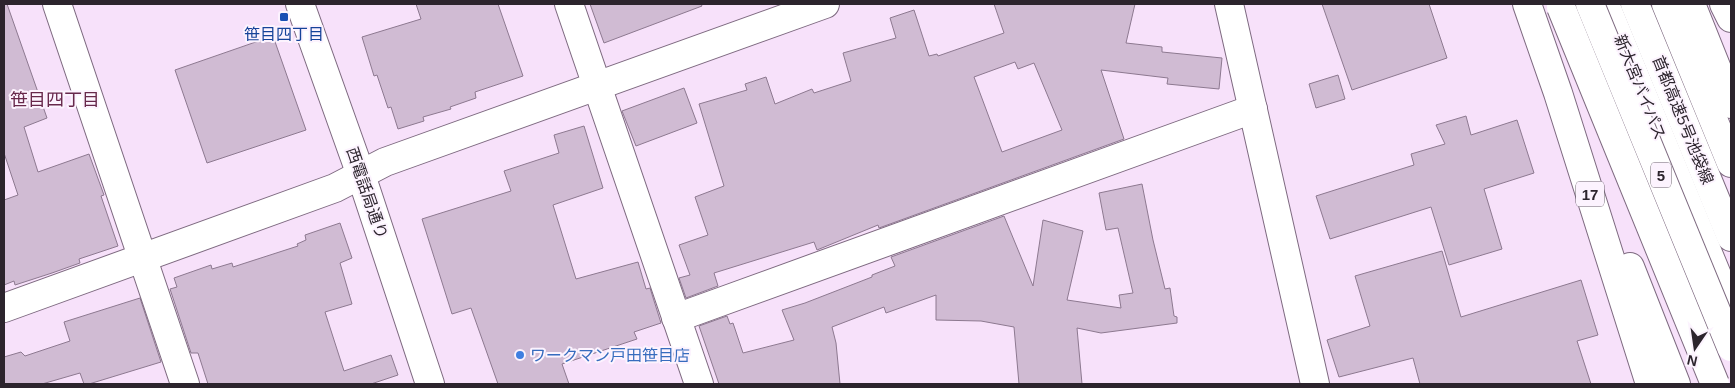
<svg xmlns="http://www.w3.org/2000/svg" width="1735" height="388" font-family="Helvetica,'Noto Sans JP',sans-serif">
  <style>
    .building { fill: #d0bbd3; stroke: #8d7990; fill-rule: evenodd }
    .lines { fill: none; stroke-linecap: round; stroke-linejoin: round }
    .minor-casing { stroke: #7e6a80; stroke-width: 30 }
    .highway-casing { stroke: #7e6a80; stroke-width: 30 }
    .minor { stroke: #fff; stroke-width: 28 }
    .highway { stroke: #fff; stroke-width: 28 }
    .highway-bridge-casing { stroke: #7e6a80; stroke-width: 30; stroke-linecap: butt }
    .highway-bridge { stroke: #fff; stroke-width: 28 }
    .transit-dot { fill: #1a4fb4; stroke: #fcf3fe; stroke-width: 2 }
    .shop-dot { fill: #3f7fe0; stroke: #fcf3fe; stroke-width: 2 }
    .labels { text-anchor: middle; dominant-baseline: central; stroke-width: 4; stroke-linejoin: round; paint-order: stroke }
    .shield { fill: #fcf3fe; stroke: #6a626c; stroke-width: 1 }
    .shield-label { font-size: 15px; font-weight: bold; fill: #2c242d }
    .transit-label { font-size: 16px; fill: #164399; stroke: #fcf3fe }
    .street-label { font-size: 16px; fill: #2c242d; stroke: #fcf3fe }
    .shop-label { font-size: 16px; fill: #366cbe; stroke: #fcf3fe; text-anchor: start }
    .neighbourhood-label { font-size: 18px; fill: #67284b; stroke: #fcf3fe }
  </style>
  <rect width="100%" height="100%" fill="#f7e1fa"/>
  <!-- building -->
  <g class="building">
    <polygon points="7,4 47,118 24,127 38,172 89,154 104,195 101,196 118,246 79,259 80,263 52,273 15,285 14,281 4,285 4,200 18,195 4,153 4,5"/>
    <polygon points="416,4 498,4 523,76 475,92 476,98 450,107 451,109 423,117 424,121 398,129 391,107 388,108 377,75 374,76 362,37 421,19"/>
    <polygon points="590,4 701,4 702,6 604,43"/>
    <path d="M994 4H1135L1126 43 1162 47V52L1222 58 1219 89 1167 84 1168 78 1101 70 1124 139 879 228 878 225 817 250 814 242 714 273 718 286 686 298 679 278 690 275 679 245 708 235 695 197 724 186 699 104 747 90 745 84 766 77 775 104 812 89 814 93 851 81 843 53 896 38 890 18 914 10 929 56 937 54 938 56 1004 33ZM1015 62 1018 69 1034 63 1062 130 1002 152 974 77Z"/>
    <polygon points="1322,4 1429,4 1447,58 1352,90"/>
    <polygon points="273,36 306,130 207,163 175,70"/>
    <polygon points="1338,75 1345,99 1316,108 1309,84"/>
    <polygon points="684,88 697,123 636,146 622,111"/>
    <polygon points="1466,116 1471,135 1517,120 1534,173 1484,189 1502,249 1449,265 1431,207 1330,239 1316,196 1414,165 1411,154 1445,144 1436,125"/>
    <polygon points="584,126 603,188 553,205 576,279 638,262 646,289 650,288 661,323 634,332 637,339 562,364 569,384 498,384 471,308 452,314 422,219 511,191 504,171 559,153 554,135"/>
    <polygon points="1142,184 1153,240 1165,289 1170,288 1174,316 1177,317 1177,323 1101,333 1077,328 1082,384 1019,384 1014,327 981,321 936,320 936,295 886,313 884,307 832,327 836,343 840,384 719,384 699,326 727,316 730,324 733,323 743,353 794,340 782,310 805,303 872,277 872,275 895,266 891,257 1004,216 1033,286 1043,220 1083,231 1067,300 1121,308 1119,295 1133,293 1118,228 1106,230 1099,193"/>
    <polygon points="340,223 352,258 340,263 352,304 325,312 344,371 391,355 398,375 371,384 208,384 198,353 191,353 170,289 177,287 174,278 211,265 212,269 232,263 233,267 298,246 297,244 306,240 305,235"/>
    <polygon points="1442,251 1461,317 1581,280 1598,335 1577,341 1591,384 1420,384 1413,358 1339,377 1327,340 1370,326 1355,276"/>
    <polygon points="140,298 161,362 89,384 84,384 80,373 42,384 4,384 4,357 21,352 25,356 70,341 64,322"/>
  </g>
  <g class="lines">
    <!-- minor casing -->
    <g class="minor-casing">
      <g id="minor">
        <polyline points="57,4 185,384"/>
        <polyline points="300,4 361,175 430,384"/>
        <polyline points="569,4 699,384"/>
        <polyline points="1229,4 1315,384"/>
        <polyline points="4,308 335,188 385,162 825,4"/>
        <polyline points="676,318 1253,109"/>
      </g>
    </g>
    <!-- highway casing -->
    <g class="highway-casing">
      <g id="highway">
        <polyline points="1527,4 1558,93 1650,384"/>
        <polyline points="1605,4 1731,309"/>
        <polyline points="1635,4 1731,237"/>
        <polyline points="1666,4 1731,163"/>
        <polyline points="1691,4 1731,104"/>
        <polyline points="1724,4 1731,18"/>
        <polyline points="1651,175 1671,255"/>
        <polyline points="1630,267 1676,384"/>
      </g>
    </g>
    <!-- minor -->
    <use href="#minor" class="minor"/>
    <!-- highway -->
    <use href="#highway" class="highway"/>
    <!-- highway-bridge casing -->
    <g class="highway-bridge-casing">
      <g id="highway-bridge">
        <polyline points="1590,4 1731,347"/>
        <polyline points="1561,7 1715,384"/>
      </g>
    </g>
    <!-- highway-bridge -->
    <use href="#highway-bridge" class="highway-bridge"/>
  </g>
  <!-- markers -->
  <rect class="transit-dot" x="279" y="12" width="10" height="10" rx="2.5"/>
  <circle class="shop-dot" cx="520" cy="355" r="5"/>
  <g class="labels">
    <!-- shield labels -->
    <g class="shield">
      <rect x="1651" y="162.5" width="20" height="25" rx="4"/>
      <rect x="1576" y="181.5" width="28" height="25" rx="4"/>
    </g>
    <g class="shield-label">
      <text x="1661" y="175">5</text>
      <text x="1590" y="194">17</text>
    </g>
    <!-- transit labels -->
    <g class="transit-label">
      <text x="284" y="34">笹目四丁目</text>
    </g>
    <!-- street labels -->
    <g class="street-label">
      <text transform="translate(1640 87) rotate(68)">新大宮バイパス</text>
      <text transform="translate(1683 120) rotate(68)">首都高速5号池袋線</text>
      <text transform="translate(367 193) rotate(71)">西電話局通り</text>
    </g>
    <!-- shop labels -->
    <g class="shop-label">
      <text x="530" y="355">ワークマン戸田笹目店</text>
    </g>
    <!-- neighbourhood labels -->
    <g class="neighbourhood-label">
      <text x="55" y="100">笹目四丁目</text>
    </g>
  </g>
  <!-- border -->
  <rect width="1735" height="388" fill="none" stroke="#2c242d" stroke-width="10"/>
  <!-- north arrow -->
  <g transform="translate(1695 348) rotate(193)" stroke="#fcf3fe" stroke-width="4" paint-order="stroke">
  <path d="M0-4L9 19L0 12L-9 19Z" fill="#2c242d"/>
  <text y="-8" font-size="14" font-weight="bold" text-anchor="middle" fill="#2c242d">N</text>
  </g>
</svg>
